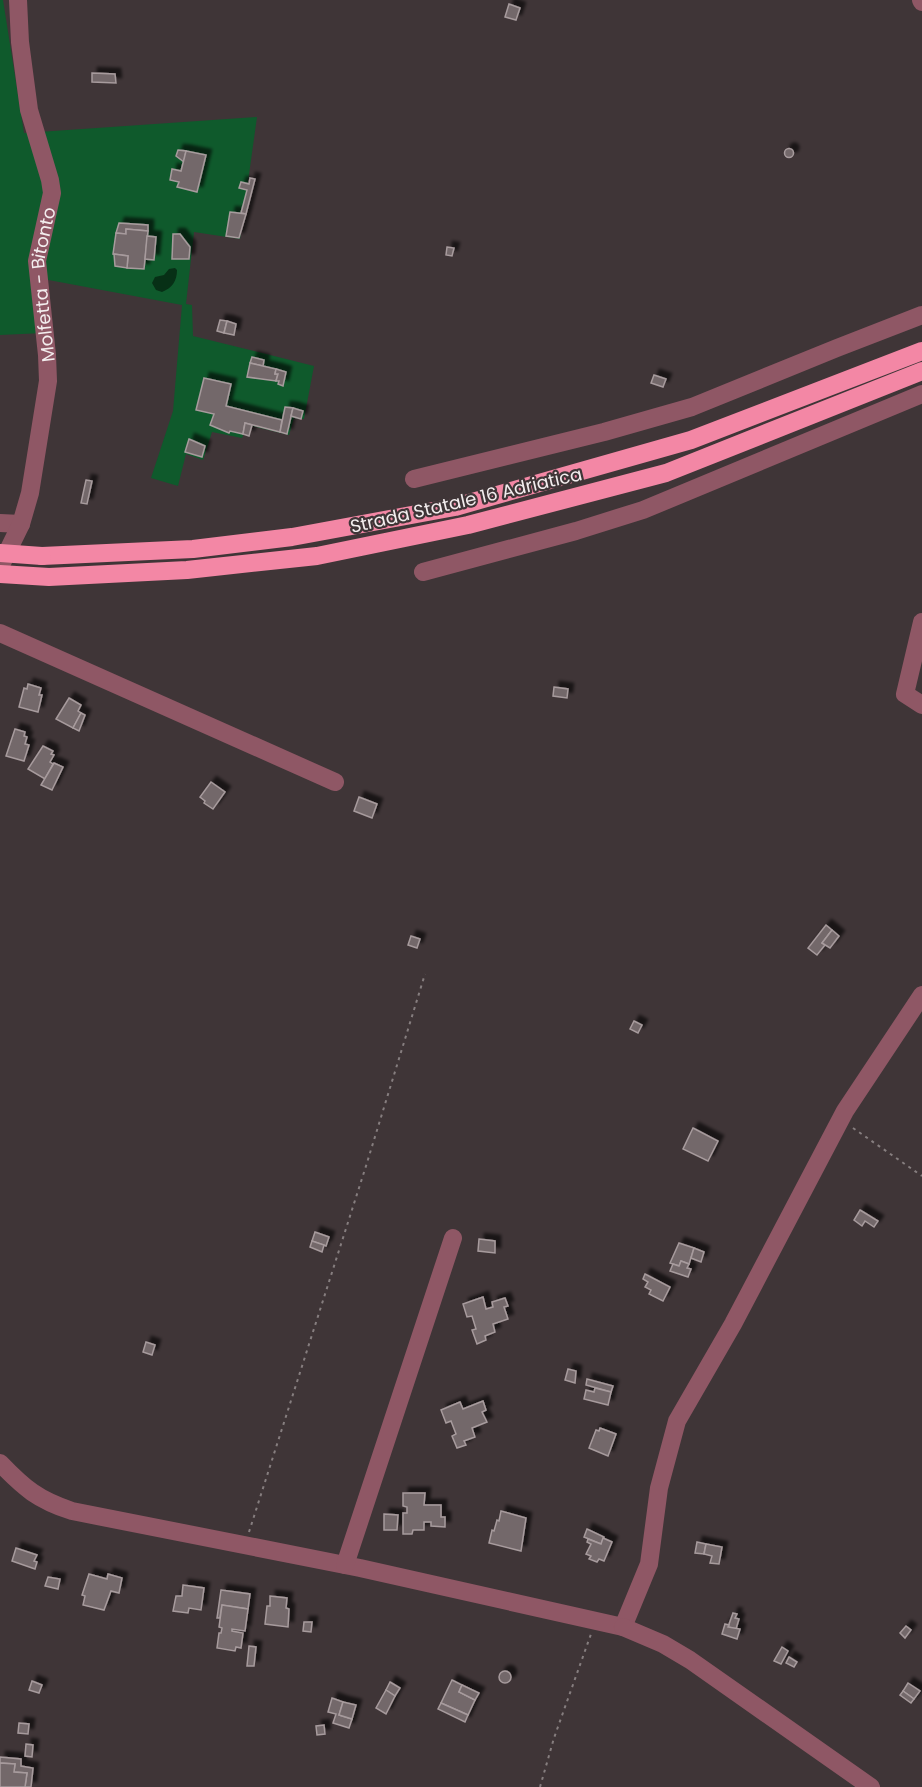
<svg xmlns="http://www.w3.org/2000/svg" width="922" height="1787" font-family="Poppins,sans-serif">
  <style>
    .green { fill: #0f5a2c }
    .water { fill: #073016 }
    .building { fill: #73686a; stroke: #a79b9d; stroke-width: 1.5; filter: url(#shadow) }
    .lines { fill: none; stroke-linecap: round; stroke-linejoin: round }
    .path { stroke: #867e7f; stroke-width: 2; stroke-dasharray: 3 4.5; stroke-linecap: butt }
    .minor { stroke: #8f5765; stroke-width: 18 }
    .highway { stroke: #f387a5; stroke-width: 18 }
    .highway-bridge { stroke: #f387a5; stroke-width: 18 }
    .labels { text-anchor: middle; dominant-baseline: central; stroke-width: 4.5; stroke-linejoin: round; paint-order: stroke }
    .street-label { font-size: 18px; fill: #f3edee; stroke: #3f3537 }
  </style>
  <defs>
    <filter id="shadow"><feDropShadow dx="5.5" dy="-5.5" stdDeviation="1.5" flood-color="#0009"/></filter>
  </defs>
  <rect width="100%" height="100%" fill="#3f3537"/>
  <!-- green -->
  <polygon class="green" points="0,0 3,0 24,133 257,117 240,239 194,232 186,304 192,305 193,336 314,366 304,419 294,418 289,435 248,425 242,438 212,432 203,460 186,454 178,486 151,478 173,411 182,305 38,278 44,333 0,335"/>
  <!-- water -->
  <path class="water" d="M175 268 177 270C177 281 172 288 162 292L156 290 152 283 155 277 164 275 169 269Z"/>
  <!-- building -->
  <g class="building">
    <polygon points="509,4 520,8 516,20 505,17"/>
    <polygon points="92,73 115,74 116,83 92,82"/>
    <circle cx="789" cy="153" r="4.5"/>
    <polygon points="178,150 186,151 184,162 176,156"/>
    <polygon points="186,151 206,155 197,192 177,187 179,182 170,180 172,169 181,171"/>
    <polygon points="250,178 255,179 246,214 241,213 247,190 239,188 241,182 249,184"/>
    <polygon points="230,212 246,214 239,238 226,236"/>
    <polygon points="119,223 148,225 148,231 126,229 126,234 116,233"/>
    <polygon points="126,229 148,231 144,269 127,268 128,256 113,254 116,233 126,234"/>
    <polygon points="173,234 180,234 190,247 189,259 172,259"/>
    <polygon points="147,236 156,237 154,260 145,259"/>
    <polygon points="447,247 454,248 452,256 446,255"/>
    <polygon points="114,254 128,256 127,268 115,266"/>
    <polygon points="220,320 227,321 224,333 217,331"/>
    <polygon points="227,321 236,324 234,335 224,333"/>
    <polygon points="252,357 264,360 263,366 250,363"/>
    <polygon points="250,363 276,369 275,374 278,374 276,381 247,377"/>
    <polygon points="276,369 286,372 283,386 278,384 279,381 276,381 278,374 275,374"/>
    <polygon points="654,375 666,379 663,387 651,383"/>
    <polygon points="204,378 231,384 226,406 282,420 280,432 245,423 243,434 230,431 229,433 210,425 214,414 196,410"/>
    <polygon points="285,407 293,408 287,434 280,432"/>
    <polygon points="293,408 303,411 301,419 291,416"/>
    <polygon points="245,423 252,425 249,436 243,434"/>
    <polygon points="189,439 205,446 202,457 185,452"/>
    <polygon points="86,480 92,481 87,504 81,503"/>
    <polygon points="28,684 41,688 39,695 42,695 38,712 19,707 24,688 27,689"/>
    <polygon points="554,687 568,689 567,698 553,696"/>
    <polygon points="69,698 81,705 78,711 81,713 73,728 56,719"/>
    <polygon points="81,713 85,715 79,731 73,728"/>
    <polygon points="15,729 25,732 24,736 27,737 25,744 29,745 24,761 6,756"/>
    <polygon points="43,746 53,751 51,754 54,755 50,762 53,764 45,779 28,769"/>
    <polygon points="54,763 63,767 52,790 41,785"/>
    <polygon points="211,782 225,792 213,809 204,803 205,801 200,797"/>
    <polygon points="359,797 377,804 372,818 354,811"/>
    <polygon points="826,925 832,930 822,943 825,945 817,955 808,948"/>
    <polygon points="832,930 839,936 830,948 822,943"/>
    <polygon points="411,936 420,939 417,948 408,945"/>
    <polygon points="634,1021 642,1025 638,1033 630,1029"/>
    <polygon points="693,1128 718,1141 708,1161 683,1149"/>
    <polygon points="860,1210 878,1221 874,1227 865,1221 862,1226 854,1220"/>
    <polygon points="315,1232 329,1237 326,1246 312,1241"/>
    <polygon points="479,1239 495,1241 495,1253 478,1251"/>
    <polygon points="312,1241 324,1245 322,1252 310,1247"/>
    <polygon points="679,1243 694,1248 689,1264 681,1261 679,1266 670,1263"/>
    <polygon points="694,1248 704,1252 701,1262 691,1258"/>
    <polygon points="681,1261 689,1264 687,1268 691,1269 688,1277 670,1271 673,1264 679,1266"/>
    <polygon points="645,1274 670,1287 663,1301 649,1294 651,1290 645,1287 648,1282 643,1279"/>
    <polygon points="483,1297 486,1309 493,1307 492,1302 505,1298 508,1306 504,1307 508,1319 493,1324 495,1332 485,1336 486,1340 477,1344 472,1330 476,1329 472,1316 467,1317 463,1304"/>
    <polygon points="146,1342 155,1345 152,1355 143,1352"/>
    <polygon points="568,1369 576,1371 575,1383 565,1380"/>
    <polygon points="587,1379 613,1386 611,1392 586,1385"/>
    <polygon points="595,1388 611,1392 608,1405 584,1399 586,1390 594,1392"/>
    <polygon points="483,1401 486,1410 482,1412 487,1422 472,1428 475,1437 464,1441 466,1445 457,1448 452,1436 456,1434 451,1421 446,1423 441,1410 460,1402 463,1409"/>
    <polygon points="600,1428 616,1434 608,1456 589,1448 596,1430 599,1431"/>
    <polygon points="403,1493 425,1493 424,1505 441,1505 441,1517 445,1517 445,1527 431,1526 431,1522 424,1522 424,1530 413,1530 412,1534 403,1534 403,1513 407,1513 407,1507 403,1506"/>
    <polygon points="501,1511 526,1518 521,1551 489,1543 492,1530 494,1531 497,1520 499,1521"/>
    <polygon points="384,1514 398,1515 397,1530 384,1530"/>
    <polygon points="587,1529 604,1537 601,1544 584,1537"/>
    <polygon points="603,1538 612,1542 604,1561 599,1559 597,1562 589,1559 591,1556 586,1554 591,1544 587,1542 588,1539 601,1544"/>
    <polygon points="697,1542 706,1544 704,1554 695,1553"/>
    <polygon points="706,1544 722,1547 719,1564 710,1563 712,1556 704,1554"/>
    <polygon points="16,1548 37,1555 34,1561 37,1562 35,1569 12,1561"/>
    <polygon points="89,1574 107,1579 108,1574 122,1578 119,1593 111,1591 104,1610 83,1605 85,1596 82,1595"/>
    <polygon points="48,1577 60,1579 58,1589 45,1586"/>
    <polygon points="183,1585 204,1588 201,1610 189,1608 188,1613 173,1611 176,1596 182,1596"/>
    <polygon points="221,1590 250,1594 248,1609 222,1605 220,1618 217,1618"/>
    <polygon points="270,1596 287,1598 286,1608 289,1609 288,1627 265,1624 267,1606 270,1606"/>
    <polygon points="222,1605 248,1609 245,1631 232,1629 232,1631 243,1633 241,1648 236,1647 235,1651 217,1648 219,1633 221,1633 222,1628 219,1627"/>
    <polygon points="733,1613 737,1614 735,1618 739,1619 736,1629 728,1627"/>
    <polygon points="304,1622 312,1622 311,1632 303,1631"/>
    <polygon points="725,1624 729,1625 728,1627 740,1629 737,1639 722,1634"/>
    <polygon points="906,1626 911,1630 905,1638 900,1633"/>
    <polygon points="249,1646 256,1647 254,1666 247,1666"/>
    <polygon points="782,1647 788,1651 781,1664 774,1661"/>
    <polygon points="789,1657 797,1662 794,1667 786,1663"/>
    <circle cx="505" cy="1677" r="6"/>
    <polygon points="452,1680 462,1685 459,1692 475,1700 468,1715 441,1703"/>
    <polygon points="32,1681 42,1685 39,1693 29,1690"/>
    <polygon points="390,1682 400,1688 395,1696 386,1690"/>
    <polygon points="908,1683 920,1691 914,1699 903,1691"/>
    <polygon points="462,1685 479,1693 475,1700 459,1692"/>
    <polygon points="386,1690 395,1696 386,1714 376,1708"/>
    <polygon points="903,1691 914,1699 911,1703 900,1695"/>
    <polygon points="332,1698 343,1702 339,1715 352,1719 349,1728 333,1723 336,1714 328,1712"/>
    <polygon points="343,1702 356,1705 352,1719 339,1715"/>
    <polygon points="441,1703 468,1715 465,1722 438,1709"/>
    <polygon points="19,1723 29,1724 28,1734 18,1733"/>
    <polygon points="324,1725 325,1734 317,1735 316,1726"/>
    <polygon points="26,1744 33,1745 32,1757 25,1756"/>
    <polygon points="0,1757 21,1759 21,1766 33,1768 31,1787 25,1787 27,1773 14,1772 15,1764 0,1763"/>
    <polygon points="0,1763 15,1764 14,1772 27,1773 25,1787 0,1787"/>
  </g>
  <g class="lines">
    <!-- path -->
    <g class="path">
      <polyline points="853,1128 922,1176"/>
      <polyline points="249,1532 366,1166 425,974"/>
      <polyline points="540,1787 554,1738 591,1634"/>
    </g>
    <!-- minor -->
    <g class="minor">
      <polyline points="921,0 922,2"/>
      <polyline points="414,479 604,432 692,407 837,348 922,315"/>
      <polyline points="0,523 21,524"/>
      <path id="s1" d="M0 567 21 524 30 493 48 381 47 355 37 261 52 193 50 180 29 110 20 42 18 0"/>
      <polyline points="423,572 576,531 643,510 922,394"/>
      <polyline points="922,622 905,694 922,705"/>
      <polyline points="0,633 335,782"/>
      <path d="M0 1463C24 1488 38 1500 72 1511L360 1568 623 1627 649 1564 659 1488 677 1421 733 1324 845 1111 922 995"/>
      <polyline points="345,1565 453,1238"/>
      <polyline points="623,1627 663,1644 690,1660 871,1787"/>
    </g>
    <!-- highway -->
    <g class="highway">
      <polyline points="42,556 193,549 292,537 455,507 691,440 922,351"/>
      <polyline points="0,574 49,577 187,570 317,556 468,525 666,473 922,371"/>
    </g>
    <!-- highway-bridge -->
    <polyline class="highway-bridge" points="0,553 42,556"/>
  </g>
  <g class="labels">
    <!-- street labels -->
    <g class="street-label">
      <text stroke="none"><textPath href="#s1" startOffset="291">Molfetta - Bitonto</textPath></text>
      <text transform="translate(466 500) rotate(-13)">Strada Statale 16 Adriatica</text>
    </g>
  </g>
</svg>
